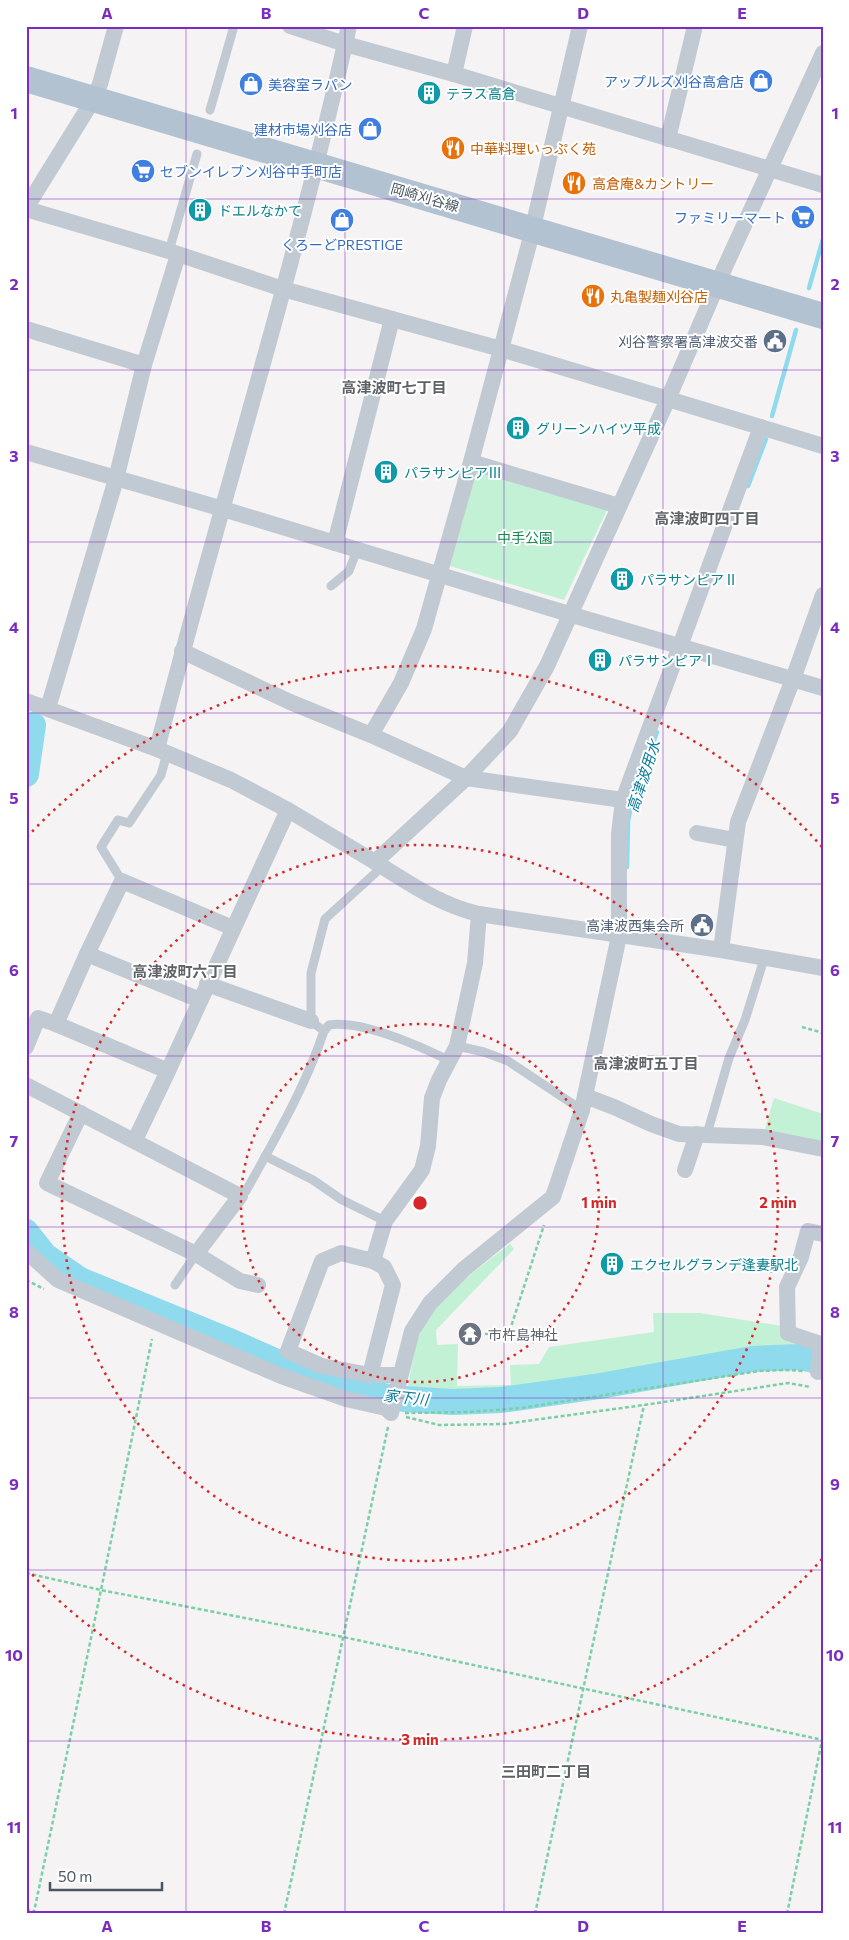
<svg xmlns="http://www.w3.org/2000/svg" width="849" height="1940" font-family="Commissioner,'Noto Sans JP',sans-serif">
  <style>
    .green { fill: #c3f1d5 }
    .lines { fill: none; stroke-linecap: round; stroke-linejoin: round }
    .stream { stroke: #90daee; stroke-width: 4.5 }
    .river { stroke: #90daee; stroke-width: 26 }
    .path { stroke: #7ad0a6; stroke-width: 2.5; stroke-dasharray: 4 2.5; stroke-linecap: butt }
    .lane { stroke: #c1cad2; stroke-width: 9 }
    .street { stroke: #c1cad2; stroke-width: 16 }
    .primary { stroke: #b3c2d1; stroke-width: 26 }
    .grid { fill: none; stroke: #7b2cbf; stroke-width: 1; stroke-opacity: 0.55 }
    .ring { fill: none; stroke: #d62828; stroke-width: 2.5; stroke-dasharray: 2.5 5 }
    .labels { text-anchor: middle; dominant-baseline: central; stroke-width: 4; stroke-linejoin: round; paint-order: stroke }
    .shop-label { font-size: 14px; fill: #366cbe; stroke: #fff; text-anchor: end }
    .culture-label { font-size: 14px; fill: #0d838f; stroke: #fff; text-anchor: start }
    .food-label { font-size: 14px; fill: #c56008; stroke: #fff; text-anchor: start }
    .street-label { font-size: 14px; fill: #4a5661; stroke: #fff }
    .service-label { font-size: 14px; fill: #4e5e75; stroke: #fff; text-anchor: end }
    .park-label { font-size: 14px; fill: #17864f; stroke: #fff }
    .worship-label { font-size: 14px; fill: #5b616d; stroke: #fff; text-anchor: start }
    .neighbourhood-label { font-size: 15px; font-weight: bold; fill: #5f6368; stroke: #fff }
    .water-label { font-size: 15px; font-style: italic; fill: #0c7c9b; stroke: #fff }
    .centre { fill: #d62828; stroke: #fff; stroke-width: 2.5 }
    .ring-label { font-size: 15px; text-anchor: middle; font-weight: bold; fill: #d62828; stroke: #fff; stroke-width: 4; stroke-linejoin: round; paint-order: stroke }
    .neatline { fill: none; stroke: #7b2cbf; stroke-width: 2 }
    .grid-label { font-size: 16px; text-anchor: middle; font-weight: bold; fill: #7b2cbf }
  </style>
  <rect width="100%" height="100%" fill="#f5f3f3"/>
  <!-- green -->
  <g class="green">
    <polygon points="476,472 607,510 564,600 450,566"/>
    <polygon points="774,1098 823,1114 823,1144 764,1132"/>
    <path d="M510 1244 514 1249 436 1330 437 1345 458 1344 457 1386 511 1385 510 1365 539 1364 549 1347 654 1332 653 1313H700L782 1326 817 1347 815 1356 799 1353 751 1354 540 1390C527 1385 511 1392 498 1392 467 1395 437 1393 407 1391 411 1375 413 1349 420 1334 434 1299 480 1267 510 1244Z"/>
  </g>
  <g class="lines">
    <!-- stream -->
    <g class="stream">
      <polyline points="809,288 823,239"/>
      <polyline points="772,416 796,330"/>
      <polyline points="748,486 766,439"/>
      <polyline points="627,867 628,821 632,801 657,732"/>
    </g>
    <!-- river -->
    <g class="river">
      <polyline points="26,774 33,725"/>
      <polyline points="26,1232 45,1256 80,1280 227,1340 311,1377 358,1392 404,1399 453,1402 501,1400 600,1386 752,1359 800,1357 823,1362"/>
    </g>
    <!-- path -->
    <g class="path">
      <polyline points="802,1027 823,1033"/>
      <polyline points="26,1280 44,1289"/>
      <polyline points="485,1334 509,1333 544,1225"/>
      <polyline points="405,1413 469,1412 521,1408 759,1371 785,1370 804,1371"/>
      <polyline points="406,1417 439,1425 504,1424 644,1405 788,1383 811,1387"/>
      <polyline points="26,1573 101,1590 152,1339"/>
      <polyline points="26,1909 34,1912"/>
      <polyline points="42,1914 34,1912 101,1590 343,1637 823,1740"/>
      <polyline points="284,1914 388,1427"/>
      <polyline points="535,1914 644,1405"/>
      <polyline points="787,1914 823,1735"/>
    </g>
    <!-- lane -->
    <g class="lane">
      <polyline points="210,110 234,26"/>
      <polyline points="169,251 197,154"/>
      <polyline points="331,586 349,571 357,550"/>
      <path d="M383 866 325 919 311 973V1021L324 1031 329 1025C362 1020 420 1046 450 1061"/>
      <polyline points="122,881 101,847 118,820 129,823 161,775 167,753"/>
      <polyline points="457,1046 484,1052 508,1061 582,1110"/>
      <polyline points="707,1134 729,1058 745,1020 764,959"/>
      <polyline points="265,1156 313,1180 342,1200 385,1221"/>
      <path d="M240 1196 246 1191C275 1139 305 1088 324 1031"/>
      <polyline points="175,1285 196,1254"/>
    </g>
    <!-- street -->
    <g class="street">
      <polyline points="290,26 345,44 454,74 823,185"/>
      <polyline points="823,53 724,269 668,399 823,446"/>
      <polyline points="454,74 465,26"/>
      <polyline points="668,139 695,26"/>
      <polyline points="26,208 93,100 100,84 116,26"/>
      <path d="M26 209 169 251 283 289 501 349 668 399 547 666 510 731 466 778 375 862C409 883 440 905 479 914L721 950 823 968"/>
      <polyline points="26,329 144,365"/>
      <polyline points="26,452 223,509 569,614 823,688"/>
      <polyline points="471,462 619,506"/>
      <polyline points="335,543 392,319"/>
      <polyline points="182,651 290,702 371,735 466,778 623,800 761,427"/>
      <polyline points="26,701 157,749 231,780 288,810 375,862"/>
      <polyline points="48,708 116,479 144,365 178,255"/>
      <polyline points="371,735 401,683 424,629 471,462 529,244 580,26"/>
      <path d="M157 749C219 508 295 270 349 26"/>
      <polyline points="697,833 735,840"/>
      <polyline points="721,950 738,822 793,679 823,595"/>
      <polyline points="207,984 311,1021"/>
      <polyline points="200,1000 87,954 122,881 233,928"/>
      <polyline points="56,1024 168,1071 288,810"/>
      <polyline points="26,1047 38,1018 56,1024 87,954"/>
      <polyline points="26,1085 240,1196 196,1254 47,1183 81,1113"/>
      <polyline points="585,1096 614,1107 651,1124 679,1134 763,1137 823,1149"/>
      <polyline points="135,1140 168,1071"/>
      <polyline points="685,1170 697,1134"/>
      <polyline points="26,1251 58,1280 281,1376 346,1399 386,1408 391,1413 412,1331 430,1303 464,1269 553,1197 582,1110 619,936 619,834 623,800"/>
      <polyline points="196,1254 240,1281 258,1285"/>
      <polyline points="373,1261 385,1221 422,1170 428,1146 432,1098 439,1080 457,1046 475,963 479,914"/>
      <polyline points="818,1372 821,1344 788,1333 787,1287 801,1257 808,1231 823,1234"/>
      <polyline points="370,1375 393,1285 384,1267 373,1261 341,1253 322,1261 288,1351 322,1366 370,1375 400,1375"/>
    </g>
    <!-- primary -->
    <polyline class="primary" points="26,79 823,316"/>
  </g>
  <!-- grid -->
  <path class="grid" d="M186 26V1914M345 26V1914M504 26V1914M663 26V1914M26 199H823M26 370H823M26 542H823M26 713H823M26 884H823M26 1056H823M26 1227H823M26 1398H823M26 1570H823M26 1741H823"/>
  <!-- distance rings -->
  <g class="ring">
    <circle cx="420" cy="1203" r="179"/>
    <circle cx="420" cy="1203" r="358"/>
    <path d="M822 1559A537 537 0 0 1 27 1569M27 837A537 537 0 0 1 822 847"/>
  </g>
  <!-- icons -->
  <defs>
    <g id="shop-disc" transform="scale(1.25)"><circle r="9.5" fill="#3f7fe0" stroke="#fff"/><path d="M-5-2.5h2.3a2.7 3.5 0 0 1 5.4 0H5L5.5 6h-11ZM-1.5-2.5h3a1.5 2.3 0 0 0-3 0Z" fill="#fff"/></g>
    <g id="building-disc" transform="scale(1.25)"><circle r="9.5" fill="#0f9aa8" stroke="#fff"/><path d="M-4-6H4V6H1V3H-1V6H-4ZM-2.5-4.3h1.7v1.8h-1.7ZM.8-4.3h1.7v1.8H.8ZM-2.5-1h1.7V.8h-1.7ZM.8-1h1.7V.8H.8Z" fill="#fff"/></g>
    <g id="restaurant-disc" transform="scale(1.25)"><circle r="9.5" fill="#e8710a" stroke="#fff"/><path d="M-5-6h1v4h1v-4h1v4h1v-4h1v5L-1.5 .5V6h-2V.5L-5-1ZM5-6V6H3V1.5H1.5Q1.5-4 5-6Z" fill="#fff"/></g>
    <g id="supermarket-disc" transform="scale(1.25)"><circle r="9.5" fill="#3f7fe0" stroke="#fff"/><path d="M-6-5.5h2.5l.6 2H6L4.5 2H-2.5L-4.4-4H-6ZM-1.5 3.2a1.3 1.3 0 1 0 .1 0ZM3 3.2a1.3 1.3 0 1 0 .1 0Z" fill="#fff"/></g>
    <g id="civic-disc" transform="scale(1.25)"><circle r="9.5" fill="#5c6f8a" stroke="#fff"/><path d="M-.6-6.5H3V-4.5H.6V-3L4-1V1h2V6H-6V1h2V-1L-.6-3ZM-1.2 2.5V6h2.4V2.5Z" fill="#fff"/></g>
    <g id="temple-disc" transform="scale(1.25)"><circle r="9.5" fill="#6b7280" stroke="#fff"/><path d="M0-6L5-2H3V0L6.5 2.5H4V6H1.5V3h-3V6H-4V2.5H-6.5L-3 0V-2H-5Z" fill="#fff"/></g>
  </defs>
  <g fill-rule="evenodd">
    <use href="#shop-disc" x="761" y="81"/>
    <use href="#shop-disc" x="251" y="84"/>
    <use href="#building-disc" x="429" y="93"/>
    <use href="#shop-disc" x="370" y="129"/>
    <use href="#restaurant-disc" x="453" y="148"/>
    <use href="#supermarket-disc" x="143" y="171"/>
    <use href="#restaurant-disc" x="574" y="183"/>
    <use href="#building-disc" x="200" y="210"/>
    <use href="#supermarket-disc" x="803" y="217"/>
    <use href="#shop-disc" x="342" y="220"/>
    <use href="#restaurant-disc" x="593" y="296"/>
    <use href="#civic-disc" x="775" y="341"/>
    <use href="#building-disc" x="518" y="428"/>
    <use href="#building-disc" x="386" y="472"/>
    <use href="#building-disc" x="622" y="579"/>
    <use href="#building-disc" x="600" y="660"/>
    <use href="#civic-disc" x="702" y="925"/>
    <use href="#building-disc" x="612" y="1264"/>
    <use href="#temple-disc" x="470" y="1334"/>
  </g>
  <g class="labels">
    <!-- shop labels -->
    <g class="shop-label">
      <text x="744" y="81">アップルズ刈谷高倉店</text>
      <text x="268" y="84" text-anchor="start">美容室ラパン</text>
      <text x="352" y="129">建材市場刈谷店</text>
      <text x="160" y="171" text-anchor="start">セブンイレブン刈谷中手町店</text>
      <text x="786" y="217">ファミリーマート</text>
      <text x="342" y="244" text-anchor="middle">くろーどPRESTIGE</text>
    </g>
    <!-- culture labels -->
    <g class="culture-label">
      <text x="446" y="93">テラス高倉</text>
      <text x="218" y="210">ドエルなかて</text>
      <text x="536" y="428">グリーンハイツ平成</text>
      <text x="404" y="472">パラサンピアⅢ</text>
      <text x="640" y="579">パラサンピアⅡ</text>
      <text x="618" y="660">パラサンピアⅠ</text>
      <text x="630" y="1264">エクセルグランデ逢妻駅北</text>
    </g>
    <!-- food labels -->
    <g class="food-label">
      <text x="470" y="148">中華料理いっぷく苑</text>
      <text x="592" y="183">高倉庵&amp;カントリー</text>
      <text x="610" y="296">丸亀製麺刈谷店</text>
    </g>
    <!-- street labels -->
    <g class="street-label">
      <text transform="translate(425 197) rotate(16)">岡崎刈谷線</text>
    </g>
    <!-- service labels -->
    <g class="service-label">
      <text x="758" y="341">刈谷警察署高津波交番</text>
      <text x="684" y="925">高津波西集会所</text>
    </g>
    <!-- park labels -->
    <g class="park-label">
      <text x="525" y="537">中手公園</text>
    </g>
    <!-- worship labels -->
    <g class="worship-label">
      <text x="488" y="1334">市杵島神社</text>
    </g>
    <!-- neighbourhood labels -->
    <g class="neighbourhood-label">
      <text x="394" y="387">高津波町七丁目</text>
      <text x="707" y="518">高津波町四丁目</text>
      <text x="185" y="971">高津波町六丁目</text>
      <text x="646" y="1063">高津波町五丁目</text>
      <text x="546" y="1771">三田町二丁目</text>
    </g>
    <!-- water labels -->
    <g class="water-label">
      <text transform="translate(643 776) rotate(-72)">高津波用水</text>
      <text transform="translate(406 1397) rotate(6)">家下川</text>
    </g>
  </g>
  <circle cx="420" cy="1203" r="8" class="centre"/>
  <g class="ring-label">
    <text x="599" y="1208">1 min</text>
    <text x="778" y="1208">2 min</text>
    <text x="420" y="1745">3 min</text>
  </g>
  <!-- border -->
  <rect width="849" height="1940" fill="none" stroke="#ffffff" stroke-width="55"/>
  <!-- scale -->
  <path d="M50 1882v8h112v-8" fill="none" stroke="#4a5661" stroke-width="2.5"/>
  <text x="58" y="1882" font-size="15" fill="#4a5661" stroke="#ffffff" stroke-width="4" paint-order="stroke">50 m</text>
  <rect x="28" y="28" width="794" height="1884" class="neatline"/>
  <g class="grid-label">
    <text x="107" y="19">A</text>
    <text x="266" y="19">B</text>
    <text x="424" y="19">C</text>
    <text x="583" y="19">D</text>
    <text x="742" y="19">E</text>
    <text x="14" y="119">1</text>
    <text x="835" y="119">1</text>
    <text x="14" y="290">2</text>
    <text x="835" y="290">2</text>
    <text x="14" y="462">3</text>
    <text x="835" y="462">3</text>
    <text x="14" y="633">4</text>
    <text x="835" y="633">4</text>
    <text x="14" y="804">5</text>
    <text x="835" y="804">5</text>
    <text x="14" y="976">6</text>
    <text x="835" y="976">6</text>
    <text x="14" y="1147">7</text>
    <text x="835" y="1147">7</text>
    <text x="14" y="1318">8</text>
    <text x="835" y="1318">8</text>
    <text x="14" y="1490">9</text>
    <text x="835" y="1490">9</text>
    <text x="14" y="1661">10</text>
    <text x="835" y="1661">10</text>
    <text x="14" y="1833">11</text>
    <text x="835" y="1833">11</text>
    <text x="107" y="1932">A</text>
    <text x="266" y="1932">B</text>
    <text x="424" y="1932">C</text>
    <text x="583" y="1932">D</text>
    <text x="742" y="1932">E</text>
  </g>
</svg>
